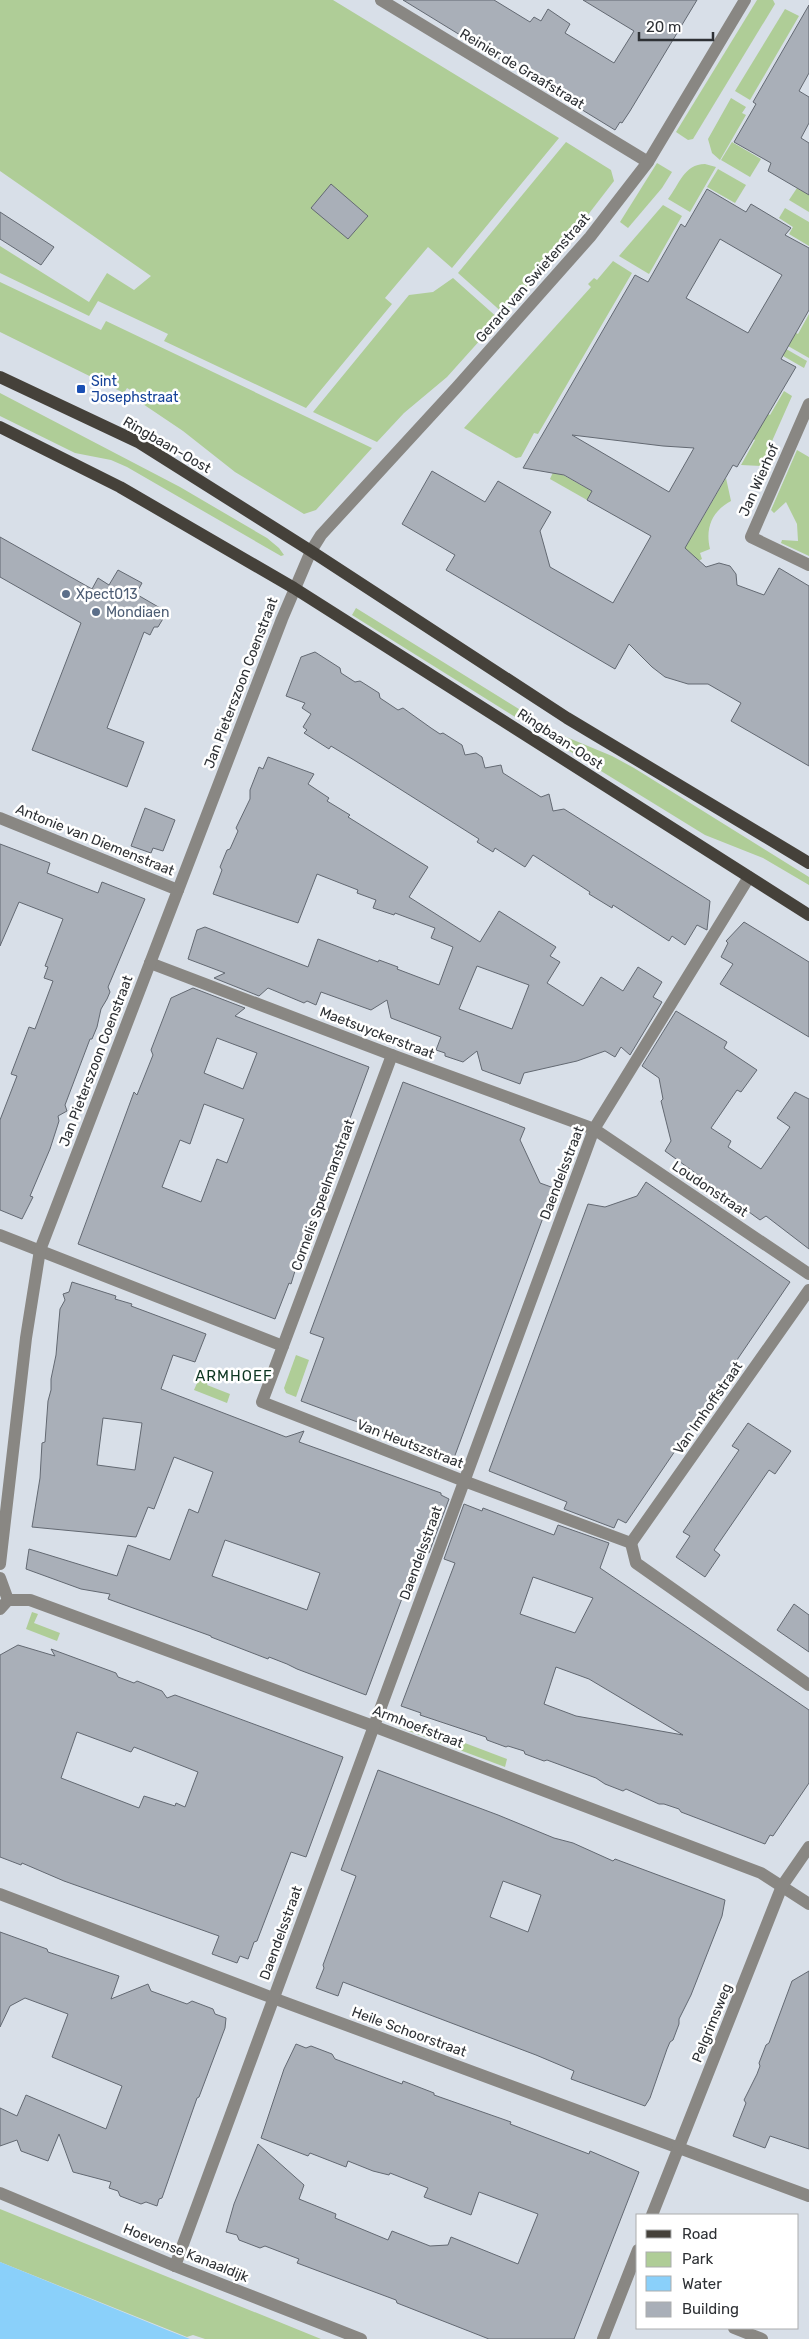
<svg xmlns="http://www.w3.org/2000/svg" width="809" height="2339" font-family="Rubik,sans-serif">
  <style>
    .green { fill: #afcd97 }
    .water { fill: #8ad0fa }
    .building { fill: #a9afb8; stroke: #636972; fill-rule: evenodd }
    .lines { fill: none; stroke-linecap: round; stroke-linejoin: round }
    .minor { stroke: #898783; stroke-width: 12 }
    .major { stroke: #45413a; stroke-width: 12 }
    .transit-dot { fill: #1a4fb4; stroke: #fff; stroke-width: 2 }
    .service-dot { fill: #5c6f8a; stroke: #fff; stroke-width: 2 }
    .labels { text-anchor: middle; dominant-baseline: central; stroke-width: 5; stroke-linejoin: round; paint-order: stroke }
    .street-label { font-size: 14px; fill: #2e3135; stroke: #fff }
    .transit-label { font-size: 14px; fill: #164399; stroke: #fff; text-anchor: start }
    .service-label { font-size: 14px; fill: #4e5e75; stroke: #fff; text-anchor: start }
    .neighbourhood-label { font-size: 15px; letter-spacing: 1px; fill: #0c3621; stroke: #fff }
  </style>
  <rect width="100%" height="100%" fill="#d8dfe8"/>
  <!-- green -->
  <g class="green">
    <polygon points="0,0 333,0 559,138 452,268 428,247 385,298 392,304 306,408 164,341 168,334 98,301 89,316 0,273 0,246 89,302 107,273 134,290 151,276 0,171"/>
    <polygon points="757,0 773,0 775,4 693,139 688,140 676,132"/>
    <polygon points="785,9 799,16 750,100 735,91"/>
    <polygon points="731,98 746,107 742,113 746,115 720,160 712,153 708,139"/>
    <polygon points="566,142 611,170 614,181 567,242 504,314 458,273"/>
    <polygon points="732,142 761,159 750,177 721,160"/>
    <polygon points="657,163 672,172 662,188 628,228 620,222"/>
    <path d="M705 164 716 167 690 212 668 199C679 185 684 164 705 164Z"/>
    <polygon points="718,169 746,185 735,203 707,187"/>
    <polygon points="797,188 809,195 809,212 789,200"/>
    <polygon points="663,205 682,216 649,274 619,256"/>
    <polygon points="785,208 809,222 809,246 789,234 793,227 779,218"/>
    <polygon points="613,261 632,273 538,434 534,433 521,457 516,458 464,428 591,287 588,284 594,278 597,280"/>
    <polygon points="453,278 499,319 447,377 404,413 377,442 313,412 409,295 433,292"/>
    <polygon points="0,282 101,330 106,321 372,448 316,510 304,514 235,472 183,431 137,400 139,395 127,388 124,393 0,332"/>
    <polygon points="809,314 809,358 781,342 789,329 798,334"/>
    <polygon points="767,338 807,361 804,368 771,349"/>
    <polygon points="784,391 792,396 761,466 741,465 755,440 752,438 766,413 770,415"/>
    <polygon points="0,393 180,487 267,538 279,548 284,555 281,556 127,467 111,460 75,453 0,416"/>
    <polygon points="797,450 809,457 809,556 781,543 782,540 798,541 797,524 786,502 774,513 771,510"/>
    <polygon points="554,470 592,491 587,500 550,479"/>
    <path d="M726 478 731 501C712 511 705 528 710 549L700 553 702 559 689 566 678 560Z"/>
    <polygon points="356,608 559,734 612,756 634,768 809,877 809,885 763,858 705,835 601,771 605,761 601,758 595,767 352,615"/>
    <polygon points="296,1355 309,1360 296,1397 286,1393 284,1388"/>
    <polygon points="201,1374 210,1377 207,1385 230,1394 227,1403 194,1390"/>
    <polygon points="32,1612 38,1614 34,1623 60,1633 57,1641 26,1629"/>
    <polygon points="399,1718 507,1759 505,1767 401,1728 396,1725"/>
    <polygon points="0,2209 321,2339 205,2339 193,2335 187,2337 0,2262"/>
  </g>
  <!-- water -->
  <polygon class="water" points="0,2262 167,2330 190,2339 0,2339"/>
  <!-- building -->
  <g class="building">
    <polygon points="403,0 494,0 530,22 534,17 541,21 548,9 570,24 565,33 614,63 634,31 583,0 697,0 630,111 622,123 620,122 615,130"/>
    <polygon points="809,5 809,73 799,91 809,97 809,123 801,138 809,143 809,195 768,171 771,163 734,142 756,104 753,102"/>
    <polygon points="331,184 368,216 348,239 311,208"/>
    <path d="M707 189 746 212 751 204 791 228 785 235 809 248V310L781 359 796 367 737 467 733 465 685 548 706 567 719 563 730 566 736 574 737 585 764 595 779 568 809 586V766L731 721 741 703 708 684H688L665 677 652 667 629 644 615 669 446 570 455 555 402 524 432 471 485 502 498 481 551 512 540 531 550 567 613 603 651 536 587 500 592 491 564 475 523 468 635 275 648 282 681 224 685 227ZM720 239 782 275 748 333 686 298ZM572 435 663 446 694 448 669 492Z"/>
    <polygon points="0,212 54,247 41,265 0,239"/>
    <polygon points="0,537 92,589 98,578 109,585 118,570 142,583 136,594 167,612 158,627 154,627 150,635 144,632 107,728 144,742 127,787 32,750 81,623 0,577"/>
    <polygon points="315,652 340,668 341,673 355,682 360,681 379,693 380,698 398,710 403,708 431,728 440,734 443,733 462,745 465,755 476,753 482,757 485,768 501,765 503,773 541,797 549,794 553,811 564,809 710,901 707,930 697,925 685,945 672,936 669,941 613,905 612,908 589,894 590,892 533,855 525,867 495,848 493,852 477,842 479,839 354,760 331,746 329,749 304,733 307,730 303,727 311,714 302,708 305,703 286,696 301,657"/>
    <path d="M268 757 314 774 308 784 329 798 327 801 350 815 348 817 428 867 409 897 480 942 499 911 556 947 550 956 560 962 547 983 583 1006 601 977 623 991 638 967 662 982 653 997 662 1002 630 1055 621 1047 615 1057 605 1051 577 1061 524 1073 520 1084 482 1070 477 1051 463 1062 445 1056V1053L436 1050 441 1037 391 1018 387 1000 371 1010 321 992 316 1005 307 1001 304 1003 268 988 259 996 214 978 225 973 188 959 197 930 205 927 308 967 318 939 378 962 379 960 398 967 397 969 439 985 453 947 431 938 435 928 395 913 394 915 373 908 376 900 357 893 358 890 317 874 298 923 213 894 222 870 220 867 227 850 230 849 238 831 236 828 250 799V790L259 767 263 769ZM477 966 529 985 512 1029 459 1009Z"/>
    <polygon points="145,808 175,820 163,851 153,848 151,853 131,846"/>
    <polygon points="0,844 50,863 47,873 98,893 102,882 145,899 108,987 110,992 107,999 101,1009 97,1027 92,1039 90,1039 65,1105 67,1111 58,1116 59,1121 50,1149 30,1196 33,1197 22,1219 0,1210 0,1120 17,1076 11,1074 29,1027 35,1029 53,981 44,978 48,967 45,966 63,919 19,902 0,946"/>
    <polygon points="744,922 809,962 809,1037 720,984 733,964 721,957 728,943 726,941"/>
    <path d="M193 988 245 1008 235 1016 369 1067 302 1248 291 1284 289 1283 275 1319 78 1244 134 1092 137 1095 153 1055 151 1050 171 998ZM217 1038 257 1053 243 1089 204 1073ZM204 1104 244 1119 227 1163 217 1159 201 1202 162 1187 180 1140 190 1144Z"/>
    <polygon points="676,1011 727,1042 724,1048 757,1070 741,1092 737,1090 711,1128 731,1141 728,1147 761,1169 790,1127 777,1118 795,1092 809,1099 809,1249 766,1216 760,1220 665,1151 671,1141 661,1101 663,1099 659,1078 642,1066"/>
    <polygon points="403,1082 525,1128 520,1140 540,1183 554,1188 454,1458 301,1401 324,1338 310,1333"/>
    <polygon points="646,1182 790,1282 626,1523 618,1519 614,1528 564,1509 567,1502 489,1471 588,1204 605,1207 637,1196"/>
    <path d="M72 1282 116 1296 115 1299 132 1304 131 1306 206 1334 195 1362 173 1355 161 1389 286 1437 304 1431 299 1442 441 1493V1495L449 1499 429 1553 420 1550 366 1695 297 1669 287 1664 269 1657 268 1659 211 1637V1636L108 1599 110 1594 81 1589 26 1569 29 1549 117 1576 128 1545 170 1560 189 1509 198 1513 213 1472 174 1457 154 1509 148 1507 136 1537 32 1527 40 1478 42 1443 45 1442 48 1401 51 1390V1379L56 1355 60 1309 65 1300 63 1294 69 1292ZM103 1418 142 1423 135 1470 97 1465ZM225 1540 320 1573 307 1610 212 1576Z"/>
    <polygon points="748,1423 791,1451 775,1474 769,1470 714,1550 720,1555 705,1577 676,1557 690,1536 683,1532 739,1450 732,1446"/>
    <path d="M464 1504 482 1511 483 1508 554 1535 558 1525 609 1543 600 1568 809 1710V1783L773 1836 770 1835 765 1844 681 1812 679 1809 664 1804H659L626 1789 623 1791 605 1784 596 1778 547 1760 544 1761 525 1754 524 1751 508 1746 506 1747 487 1740 486 1737 420 1715 421 1713 401 1706 455 1563 444 1559ZM533 1577 593 1598 575 1633 520 1614ZM556 1667 589 1679 683 1735 576 1716 544 1704Z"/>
    <polygon points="794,1604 809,1615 809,1652 777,1630"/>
    <path d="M18 1645 55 1656 51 1649 116 1673 118 1677 134 1683 137 1681 162 1691 167 1698 175 1695 343 1757 306 1857 291 1852 257 1941 254 1942 248 1959 240 1956 237 1963 212 1954 219 1936 64 1881 22 1863 21 1865 0 1857V1655ZM77 1732 131 1752 134 1747 198 1772 185 1807 176 1803 175 1806 144 1796 139 1808 61 1778Z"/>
    <path d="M378 1770 498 1815 554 1838 573 1843 613 1861 615 1859 725 1900 722 1916 691 1995 679 2019V2024L673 2040 670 2042 667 2049 650 2098 645 2106 571 2079 574 2071 536 2055 343 1982 338 1996 316 1988 324 1968 323 1965 356 1876 341 1870ZM503 1881 541 1895 528 1932 490 1917Z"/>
    <polygon points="0,1932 47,1949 48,1952 119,1976 111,1999 148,1984 151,1991 187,2004 192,2001 213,2009 215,2014 226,2018 225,2028 199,2097 197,2098 162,2198 159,2199 157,2206 146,2202 141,2204 120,2196 118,2191 109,2188 111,2182 73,2172 59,2134 48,2161 21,2151 17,2140 0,2146 0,2108 17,2116 26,2095 106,2129 122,2086 52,2057 68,2014 25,1998 10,2006 0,2027"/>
    <polygon points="809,1971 809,2149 770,2136 765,2148 733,2136 746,2103 744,2100 757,2074 760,2066 759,2063 766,2045 769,2043 792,1981"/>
    <polygon points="296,2044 306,2048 311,2046 332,2054 335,2059 402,2084 403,2081 434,2093 434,2095 511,2122 510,2124 589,2154 590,2151 639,2172 574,2339 489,2339 397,2303 396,2300 297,2263 299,2259 265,2246 260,2248 239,2240 237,2235 226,2232 234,2204 258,2144 304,2185 299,2199 336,2214 335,2218 388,2240 392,2231 430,2246 448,2245 451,2237 518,2264 538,2214 479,2192 471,2215 424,2197 428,2188 390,2173 389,2175 373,2171 348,2161 346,2167 310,2153 308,2156 261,2138 284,2069"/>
  </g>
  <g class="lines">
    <!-- minor -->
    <g class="minor">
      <polyline points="381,0 648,162"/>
      <polyline points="809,404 751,537 809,565"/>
      <polyline points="0,818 178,890"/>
      <polyline points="150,963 392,1055 594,1129 809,1274"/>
      <polyline points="0,1235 283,1346 262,1402 464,1481 631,1543"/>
      <polyline points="283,1346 392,1055"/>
      <polyline points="631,1543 809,1290"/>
      <polyline points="631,1543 636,1563 809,1685"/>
      <polyline points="0,1564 26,1338 40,1250 282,619 311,551 321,535 457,387 590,237 648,162 745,0"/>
      <polyline points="0,1578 8,1600 0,1609"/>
      <polyline points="8,1600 30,1600 373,1726 761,1873 809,1904"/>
      <polyline points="0,1894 273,1998 809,2196"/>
      <polyline points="0,2193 175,2266 361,2339"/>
      <polyline points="652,2215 782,1886 809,1847"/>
      <polyline points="175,2266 594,1129 749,877"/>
      <polyline points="734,2328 762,2339"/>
      <polyline points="603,2339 638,2250"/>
    </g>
    <!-- major -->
    <g class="major">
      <polyline points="0,377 138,442 311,551 567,718 809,863"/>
      <polyline points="0,427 120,487 294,588 809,915"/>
    </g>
  </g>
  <!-- markers -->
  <rect class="transit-dot" x="76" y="384" width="10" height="10" rx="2.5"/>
  <g class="service-dot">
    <circle cx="66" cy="594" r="5"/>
    <circle cx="96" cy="612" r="5"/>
  </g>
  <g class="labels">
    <!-- street labels -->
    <g class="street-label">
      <text transform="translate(522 69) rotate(31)">Reinier de Graafstraat</text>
      <text transform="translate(533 278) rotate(-49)">Gerard van Swietenstraat</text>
      <text transform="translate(167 445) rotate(30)">Ringbaan-Oost</text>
      <text transform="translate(759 480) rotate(-66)">Jan Wierhof</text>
      <text transform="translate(241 683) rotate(-69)">Jan Pieterszoon Coenstraat</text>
      <text transform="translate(560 739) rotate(33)">Ringbaan-Oost</text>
      <text transform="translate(95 840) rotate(22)">Antonie van Diemenstraat</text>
      <text transform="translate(377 1033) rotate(21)">Maetsuyckerstraat</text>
      <text transform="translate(96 1061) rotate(-69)">Jan Pieterszoon Coenstraat</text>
      <text transform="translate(562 1173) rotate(-69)">Daendelsstraat</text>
      <text transform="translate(710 1189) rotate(34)">Loudonstraat</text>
      <text transform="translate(323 1195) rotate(-70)">Cornelis Speelmanstraat</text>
      <text transform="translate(708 1408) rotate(-55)">Van Imhoffstraat</text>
      <text transform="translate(410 1444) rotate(21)">Van Heutszstraat</text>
      <text transform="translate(421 1553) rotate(-70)">Daendelsstraat</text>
      <text transform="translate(418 1727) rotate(21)">Armhoefstraat</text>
      <text transform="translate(281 1933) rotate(-70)">Daendelsstraat</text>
      <text transform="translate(712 2023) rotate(-68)">Pelgrimsweg</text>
      <text transform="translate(409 2032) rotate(20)">Heile Schoorstraat</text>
      <text transform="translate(186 2253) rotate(22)">Hoevense Kanaaldijk</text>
    </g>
    <!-- transit labels -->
    <g class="transit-label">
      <text x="91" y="381">Sint<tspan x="91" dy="16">Josephstraat</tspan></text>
    </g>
    <!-- service labels -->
    <g class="service-label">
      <text x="76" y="594">Xpect013</text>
      <text x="106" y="612">Mondiaen</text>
    </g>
    <!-- neighbourhood labels -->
    <g class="neighbourhood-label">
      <text x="234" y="1376">ARMHOEF</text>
    </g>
  </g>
  <!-- legend -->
  <rect x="636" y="2214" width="162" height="115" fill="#ffffff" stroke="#abadae"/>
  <rect x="646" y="2230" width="25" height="8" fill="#45413a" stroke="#abadae"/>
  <text x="682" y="2239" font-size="15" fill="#2e3135">Road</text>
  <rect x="646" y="2252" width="25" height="15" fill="#afcd97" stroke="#abadae"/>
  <text x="682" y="2264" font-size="15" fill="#2e3135">Park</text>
  <rect x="646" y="2276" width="25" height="15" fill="#8ad0fa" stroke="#abadae"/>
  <text x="682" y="2289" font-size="15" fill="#2e3135">Water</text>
  <rect x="646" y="2302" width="25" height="15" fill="#a9afb8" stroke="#abadae"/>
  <text x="682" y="2314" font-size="15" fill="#2e3135">Building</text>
  <!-- scale -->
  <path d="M639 32v8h74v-8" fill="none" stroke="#2e3135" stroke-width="2.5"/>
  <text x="646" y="32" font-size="15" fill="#2e3135" stroke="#ffffff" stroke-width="4" paint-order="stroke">20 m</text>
</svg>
